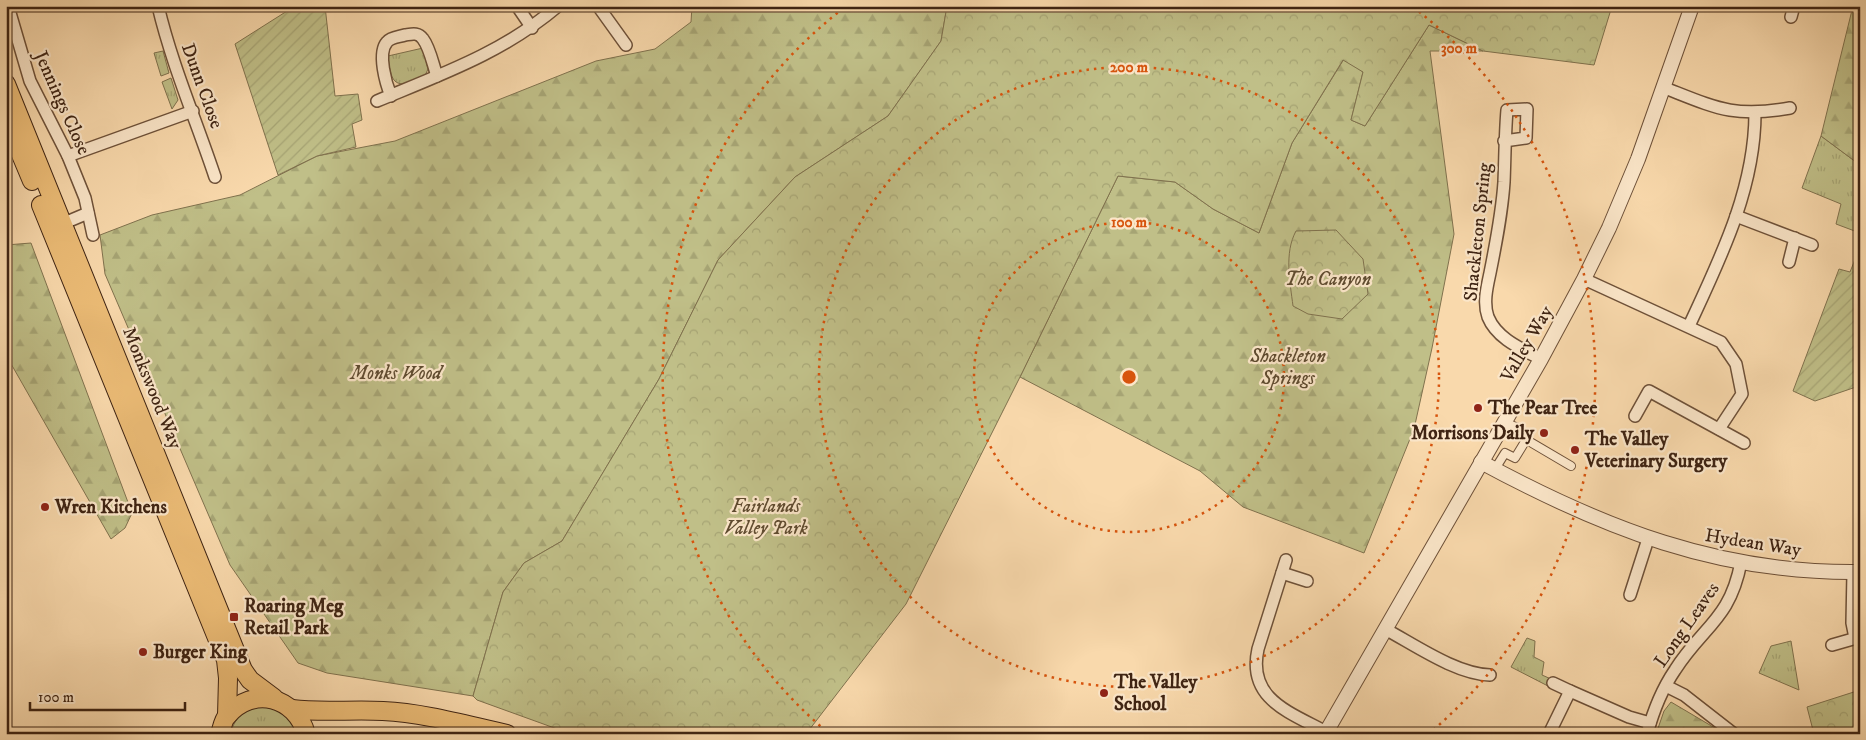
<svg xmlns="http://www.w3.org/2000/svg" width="1866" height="740" font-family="'IM FELL DW Pica',serif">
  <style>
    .grass { fill: url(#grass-tufts); stroke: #80724e }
    .forest { fill: url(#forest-firs); stroke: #80724e }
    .park { fill: url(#park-crowns); stroke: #80724e }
    .garden { fill: url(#garden-furrows); stroke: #80724e }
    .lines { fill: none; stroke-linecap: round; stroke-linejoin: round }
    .pedestrian-casing { stroke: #6e5139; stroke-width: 10 }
    .minor-casing { stroke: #6e5139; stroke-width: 14 }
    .tertiary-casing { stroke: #6e5139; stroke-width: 16 }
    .primary-casing { stroke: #3f2413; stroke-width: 20 }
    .trunk-casing { stroke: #3f2413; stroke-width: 20 }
    .pedestrian { stroke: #fbe6c9; stroke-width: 8 }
    .minor { stroke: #fbe6c9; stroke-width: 11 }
    .tertiary { stroke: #fbe6c9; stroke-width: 14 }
    .primary { stroke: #ecbc76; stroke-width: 18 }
    .trunk { stroke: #ecbc76; stroke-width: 18 }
    .ring { fill: none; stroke: #d7540d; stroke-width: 2.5; stroke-dasharray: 2.5 5 }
    .poi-dot { fill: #8f2418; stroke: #fbe6c9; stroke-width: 2 }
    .labels { text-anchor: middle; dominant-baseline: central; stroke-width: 4.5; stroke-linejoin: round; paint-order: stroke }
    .street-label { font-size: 19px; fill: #3f2413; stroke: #fbe6c9 }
    .park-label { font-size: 19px; font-style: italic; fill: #5f4b30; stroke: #fbe6c9 }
    .poi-label { font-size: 19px; font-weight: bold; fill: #3f2413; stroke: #fbe6c9; text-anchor: start }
    .centre { fill: #d7540d; stroke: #fbe6c9; stroke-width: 2.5 }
    .ring-label { font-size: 15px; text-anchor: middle; font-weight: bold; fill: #d7540d; stroke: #fbe6c9; stroke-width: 4.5; stroke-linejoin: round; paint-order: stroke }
  </style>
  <defs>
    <pattern id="grass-tufts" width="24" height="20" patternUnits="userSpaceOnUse" patternTransform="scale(1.25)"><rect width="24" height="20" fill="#c0bf88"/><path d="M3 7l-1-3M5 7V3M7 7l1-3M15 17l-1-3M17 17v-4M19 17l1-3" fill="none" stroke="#a6a474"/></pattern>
    <pattern id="forest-firs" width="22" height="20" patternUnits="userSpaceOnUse" patternTransform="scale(1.25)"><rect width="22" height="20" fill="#c0bf88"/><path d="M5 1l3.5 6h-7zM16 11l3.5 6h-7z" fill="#a6a474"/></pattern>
    <pattern id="park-crowns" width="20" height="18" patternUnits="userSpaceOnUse" patternTransform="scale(1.25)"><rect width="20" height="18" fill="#c0bf88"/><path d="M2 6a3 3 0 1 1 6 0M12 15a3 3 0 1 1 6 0" fill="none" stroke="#a6a474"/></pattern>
    <pattern id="garden-furrows" width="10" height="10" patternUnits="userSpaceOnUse" patternTransform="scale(1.25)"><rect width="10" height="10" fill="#c0bf88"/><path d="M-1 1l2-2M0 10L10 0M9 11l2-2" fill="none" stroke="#a6a474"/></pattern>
  </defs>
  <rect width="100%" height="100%" fill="#f9d9ac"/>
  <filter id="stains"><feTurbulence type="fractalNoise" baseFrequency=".004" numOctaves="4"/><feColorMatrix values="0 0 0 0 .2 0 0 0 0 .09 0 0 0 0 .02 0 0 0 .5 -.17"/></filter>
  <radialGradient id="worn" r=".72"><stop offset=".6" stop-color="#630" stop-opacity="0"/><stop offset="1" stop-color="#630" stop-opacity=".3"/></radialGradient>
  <!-- grass -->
  <g class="grass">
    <path d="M423 48 428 69 424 78C396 89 391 86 388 56Z"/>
    <polygon points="163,51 169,73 161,76 154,53"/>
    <polygon points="171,78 178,100 172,109 162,82"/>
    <polygon points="1821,136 1860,165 1860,233 1836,224 1841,204 1802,188"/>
    <polygon points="1527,638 1535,641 1534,657 1544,662 1542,675 1551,679 1548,686 1511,667"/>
    <polygon points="1791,641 1799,690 1759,673 1771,646"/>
    <path d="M268 706 287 714 299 734H230C236 714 248 707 268 706Z"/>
  </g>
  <!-- forest -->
  <g class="forest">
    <polygon points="692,6 947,6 941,41 888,116 795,177 718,260 659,379 562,541 524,563 503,592 473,696 327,673 298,663 230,565 105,274 100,235 152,215 240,195 317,156 395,141 596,61 655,49 691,22"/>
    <polygon points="1853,6 1860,6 1860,165 1821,136"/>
    <polygon points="1429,25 1483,51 1430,51 1454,234 1432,348 1414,429 1364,553 1243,507 1200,471 1020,377 1118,176 1175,182 1213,209 1259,233 1292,143 1344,59 1363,72 1351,120 1365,126"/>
    <polygon points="31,243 132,513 125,528 111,539 6,355 6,245"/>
    <polygon points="1671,702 1720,731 1719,734 1656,734 1664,711"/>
  </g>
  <!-- park -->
  <g class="park">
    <polygon points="947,6 1612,6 1594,65 1483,51 1429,25 1365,126 1351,120 1363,72 1343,60 1292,143 1259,233 1213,209 1175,182 1118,176 1020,377 906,604 806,734 571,734 477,700 473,696 503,592 524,563 562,541 659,379 718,260 795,177 888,116 941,41"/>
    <path d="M1336 230 1363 259 1368 294 1342 319 1308 314 1293 306C1290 282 1284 253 1296 231Z"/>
    <polygon points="1860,690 1860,734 1814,734 1807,707"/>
  </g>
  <!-- garden -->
  <g class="garden">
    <polygon points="295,6 325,6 335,96 358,94 362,120 352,124 356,147 317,156 278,175 235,44"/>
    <polygon points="1860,247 1860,374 1856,387 1815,401 1793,391 1839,269 1850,272"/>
  </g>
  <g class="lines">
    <!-- pedestrian casing -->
    <g class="pedestrian-casing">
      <g id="pedestrian">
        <polyline points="1504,422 1518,428 1515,433 1571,466"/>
        <polyline points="1495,469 1505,453 1515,458 1526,440"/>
      </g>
    </g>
    <!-- minor casing -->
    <g class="minor-casing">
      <g id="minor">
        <polyline points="8,6 30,81 68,156 85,198 93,235"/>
        <path d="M158 6C172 65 196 120 215 177"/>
        <polyline points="517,6 532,28"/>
        <polyline points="598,6 626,45"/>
        <polyline points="1791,17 1794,6"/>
        <path d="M1665 88C1716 108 1734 118 1790 108"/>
        <path d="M391 96C386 84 377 53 387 42 391 37 399 37 405 35 412 34 418 32 423 39 430 48 433 65 437 76"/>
        <path d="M377 101C442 74 504 52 558 6"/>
        <path d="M1504 141 1526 138 1527 109 1507 110C1505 134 1505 158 1504 182 1502 213 1496 243 1490 273 1487 287 1483 303 1488 317 1497 339 1522 349 1541 359"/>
        <polyline points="68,156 193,111"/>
        <polyline points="1736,216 1812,245"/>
        <polyline points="62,224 88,213"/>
        <polyline points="1789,262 1795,238"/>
        <polyline points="1584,279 1721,342 1736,364 1742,394 1719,429"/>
        <path d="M1689 326C1720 259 1755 189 1755 113"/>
        <polyline points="1635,416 1649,391 1744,443"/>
        <path d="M1286 560 1258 649C1247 699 1289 712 1326 732"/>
        <polyline points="1853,572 1852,623 1855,638"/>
        <polyline points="1282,573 1307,581"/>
        <polyline points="1630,595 1648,539"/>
        <path d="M1385 629C1415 645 1456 674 1490 675"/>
        <polyline points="1832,645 1860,637"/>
        <polyline points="1553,683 1570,691"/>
        <polyline points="1666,686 1684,695 1734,734"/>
        <polyline points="1549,734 1570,691 1629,717 1650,723"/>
        <path d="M1647 734C1653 712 1662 689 1675 670 1703 626 1730 620 1741 562"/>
      </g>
    </g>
    <!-- tertiary casing -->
    <g class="tertiary-casing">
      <g id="tertiary">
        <path d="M1481 462C1603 528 1719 574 1860 572"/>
        <polyline points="1325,734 1541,359 1584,279 1609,228 1638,159 1692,6"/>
      </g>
    </g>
    <!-- primary casing -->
    <g class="primary-casing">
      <g id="primary">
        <polyline points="6,84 243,670 250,680 274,698"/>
        <polyline points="6,119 32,181"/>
        <polyline points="41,205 226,660 228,678 227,716"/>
      </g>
    </g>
    <!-- trunk casing -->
    <g class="trunk-casing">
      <g id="trunk">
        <path d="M292 709C322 713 353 709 383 711 425 713 466 725 507 734"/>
        <path d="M220 734C222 728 223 720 227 716 253 685 296 697 306 734"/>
      </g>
    </g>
    <!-- pedestrian -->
    <use href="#pedestrian" class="pedestrian"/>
    <!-- minor -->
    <use href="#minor" class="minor"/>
    <!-- tertiary -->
    <use href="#tertiary" class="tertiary"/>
    <!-- primary -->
    <use href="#primary" class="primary"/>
    <!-- trunk -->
    <use href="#trunk" class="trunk"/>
  </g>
  <!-- distance rings -->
  <g class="ring">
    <circle cx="1129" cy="377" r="155"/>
    <circle cx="1129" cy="377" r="310"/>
    <path d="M826 731A466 466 0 0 1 845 7M1413 7A466 466 0 0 1 1432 731"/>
  </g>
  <!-- markers -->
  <g class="poi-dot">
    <circle cx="1478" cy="408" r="5"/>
    <circle cx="1544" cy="433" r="5"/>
    <circle cx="1575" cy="450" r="5"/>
    <circle cx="45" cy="507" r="5"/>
    <rect x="229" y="612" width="10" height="10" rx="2.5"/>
    <circle cx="143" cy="652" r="5"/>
    <circle cx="1104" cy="693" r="5"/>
  </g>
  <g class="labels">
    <!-- street labels -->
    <g class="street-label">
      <text transform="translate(202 86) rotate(70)">Dunn Close</text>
      <text transform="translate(62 103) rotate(66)">Jennings Close</text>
      <text transform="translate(1478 232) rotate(-84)">Shackleton Spring</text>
      <text transform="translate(1527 344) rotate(-60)">Valley Way</text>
      <text transform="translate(152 388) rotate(68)">Monkswood Way</text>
      <text transform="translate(1753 543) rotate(9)">Hydean Way</text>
      <text transform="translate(1687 625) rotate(-55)">Long Leaves</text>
    </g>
    <!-- park labels -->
    <g class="park-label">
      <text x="1328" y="279">The Canyon</text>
      <text x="1288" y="356">Shackleton<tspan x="1288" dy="22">Springs</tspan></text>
      <text x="396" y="373">Monks Wood</text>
      <text x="766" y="506">Fairlands<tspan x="766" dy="22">Valley Park</tspan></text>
    </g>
    <!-- poi labels -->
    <g class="poi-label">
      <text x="1488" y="408">The Pear Tree</text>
      <text x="1534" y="433" text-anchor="end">Morrisons Daily</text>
      <text x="1585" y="439">The Valley<tspan x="1585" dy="22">Veterinary Surgery</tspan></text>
      <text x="55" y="507">Wren Kitchens</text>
      <text x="244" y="606">Roaring Meg<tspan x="244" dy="22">Retail Park</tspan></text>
      <text x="153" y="652">Burger King</text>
      <text x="1114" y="682">The Valley<tspan x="1114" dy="22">School</tspan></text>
    </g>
  </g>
  <circle cx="1129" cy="377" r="8" class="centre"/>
  <g class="ring-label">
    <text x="1459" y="53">300 m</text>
    <text x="1129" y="72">200 m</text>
    <text x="1129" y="227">100 m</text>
  </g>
  <!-- margin -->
  <rect width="1866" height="740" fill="none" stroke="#f9d9ac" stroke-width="25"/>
  <rect x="8" y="8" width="1851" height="725" fill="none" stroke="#3f2413" stroke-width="2.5"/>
  <rect x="12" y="12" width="1841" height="715" fill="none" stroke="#3f2413"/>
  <!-- scale -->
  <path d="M30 702v8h155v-8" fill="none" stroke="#3f2413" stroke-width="2.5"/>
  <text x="38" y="702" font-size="15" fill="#3f2413" stroke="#fbe6c9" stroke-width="4" paint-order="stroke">100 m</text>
  <rect width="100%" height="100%" filter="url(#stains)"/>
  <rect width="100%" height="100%" fill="url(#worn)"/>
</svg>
